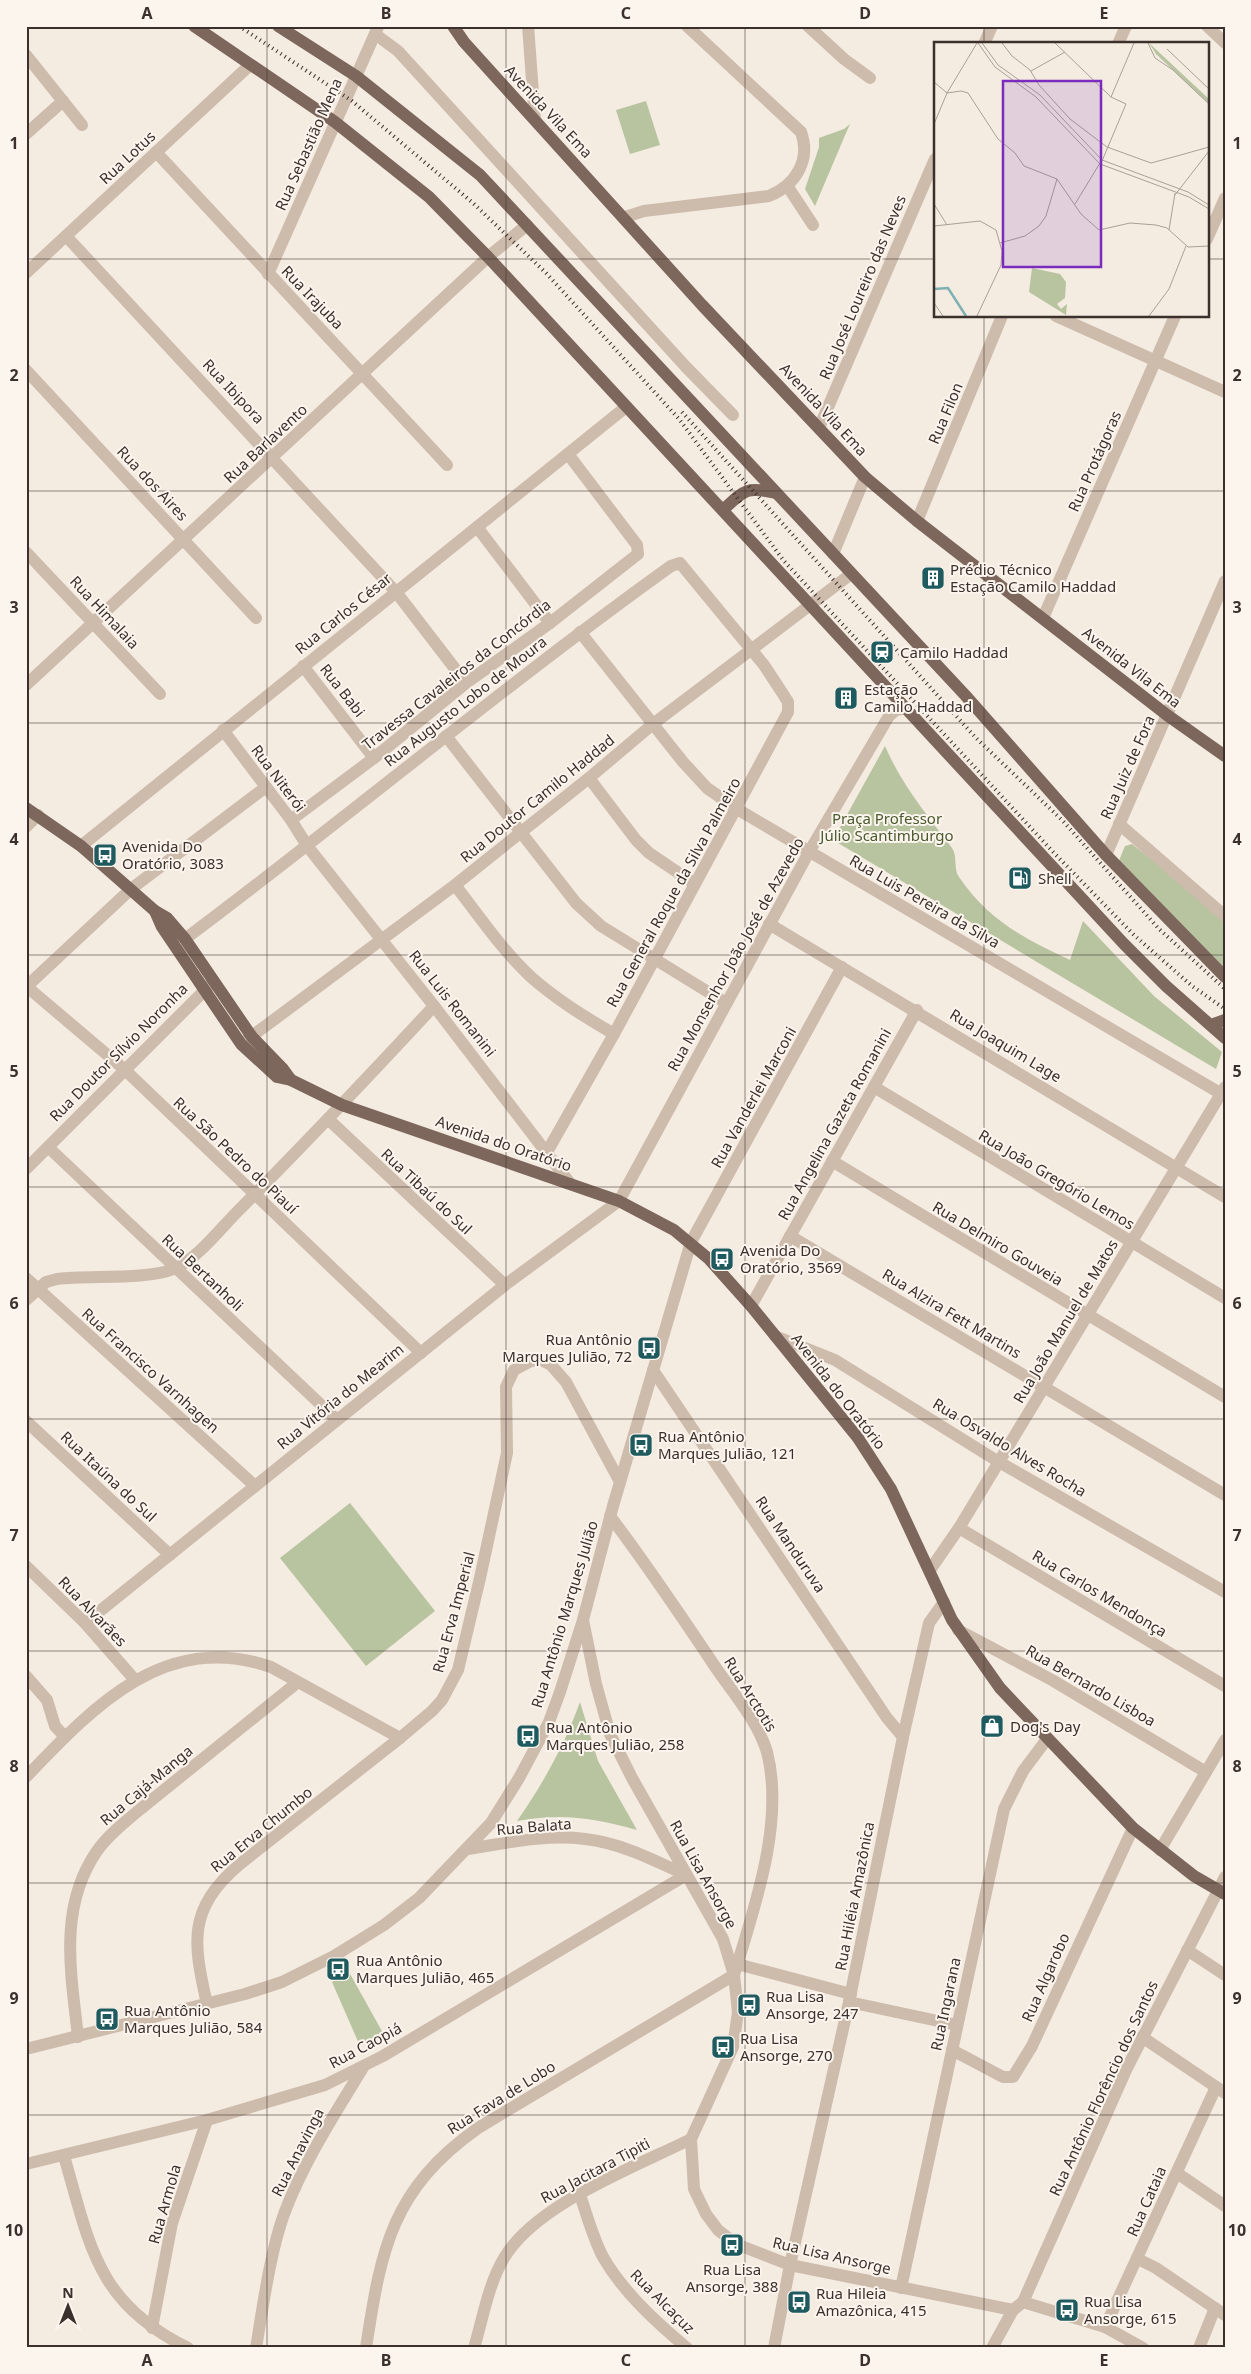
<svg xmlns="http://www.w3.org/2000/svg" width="1251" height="2374" font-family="'Noto Sans',sans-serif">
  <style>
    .green { fill: #b8c4a0 }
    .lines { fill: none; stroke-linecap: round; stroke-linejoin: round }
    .minor { stroke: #cdbbac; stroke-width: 12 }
    .major { stroke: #7d675c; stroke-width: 12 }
    .rail { stroke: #3b302b; stroke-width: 4; stroke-dasharray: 1 4; stroke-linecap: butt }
    .grid { fill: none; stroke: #3b302b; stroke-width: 1; stroke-opacity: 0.55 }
    .labels { text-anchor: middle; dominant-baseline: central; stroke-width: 4; stroke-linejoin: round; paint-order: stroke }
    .street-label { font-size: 15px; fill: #3b302b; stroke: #fbf5ee }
    .poi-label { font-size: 15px; fill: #3b302b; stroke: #fbf5ee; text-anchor: start }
    .park-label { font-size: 15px; fill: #4a5a2e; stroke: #fbf5ee }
    .inset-river { fill: none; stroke: #7fb0b2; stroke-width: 2.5 }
    .inset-road { fill: none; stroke: #aaa098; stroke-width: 1 }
    .view { fill: #7b2cbf; fill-opacity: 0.15; stroke: #7b2cbf; stroke-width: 2.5 }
    .inset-edge { fill: none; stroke: #3b302b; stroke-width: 2.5 }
    .neatline { fill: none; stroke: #3b302b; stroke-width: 2 }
    .grid-label { font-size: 16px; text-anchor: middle; font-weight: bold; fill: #3b302b }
  </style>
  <rect width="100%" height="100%" fill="#f4ebe1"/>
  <!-- green -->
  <g class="green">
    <polygon points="646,101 660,145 630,154 616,110"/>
    <polygon points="850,124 846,133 815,206 805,189 819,147 819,138 844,129"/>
    <path d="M885 746C901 784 928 816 952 848 958 857 953 869 959 877 989 921 1024 938 1070 960L1083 921 1154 996 1222 1052 1216 1069 833 840Z"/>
    <polygon points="1132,844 1225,918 1225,971 1118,863 1125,846"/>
    <polygon points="350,1503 435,1611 366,1666 280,1558"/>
    <path d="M580 1702 598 1761 637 1830C592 1818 564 1813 517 1821 543 1784 565 1744 580 1702Z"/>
    <polygon points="349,1972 383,2033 360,2046 332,1982"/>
  </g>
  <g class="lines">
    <!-- minor -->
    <g class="minor">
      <polyline points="528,26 535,120"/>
      <polyline points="808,26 844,59 870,78"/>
      <polyline points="1207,26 1225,43"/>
      <polyline points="375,34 398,51 686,367 733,415"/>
      <polyline points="984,44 992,26"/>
      <polyline points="1118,44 1126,26"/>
      <polyline points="26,55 82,125"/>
      <polyline points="26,134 63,101"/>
      <polyline points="156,152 447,465"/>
      <polyline points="788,187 813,225"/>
      <path d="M625 217 644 211 769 196C796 185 811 160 801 132L687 26"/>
      <polyline points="66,236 396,592 466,683"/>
      <polyline points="1207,239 1225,198"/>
      <polyline points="26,273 250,65"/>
      <polyline points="268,274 378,27"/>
      <polyline points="1056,316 1225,392"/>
      <polyline points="26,370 256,618"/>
      <polyline points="819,428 935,159"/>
      <polyline points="917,521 1002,316"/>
      <polyline points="477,527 550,623"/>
      <polyline points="26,552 160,694"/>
      <polyline points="833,554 865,477"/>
      <polyline points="1043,618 1175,316"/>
      <polyline points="580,632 683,762 707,788 737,809 1225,1096"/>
      <polyline points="303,666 374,758"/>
      <polyline points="26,685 488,257 527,225"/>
      <polyline points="223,730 291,820 308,847 434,1006 569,1182"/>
      <polyline points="446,736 576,903 601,926 726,1003"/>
      <polyline points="589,778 636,840 649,853 695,884"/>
      <polyline points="291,820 374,758 466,683 550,623 638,554 637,545 568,454"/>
      <polyline points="1119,824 1225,916"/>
      <polyline points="26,827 38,815"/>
      <polyline points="81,846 626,407"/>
      <polyline points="1106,855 1225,581"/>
      <path d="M455 885C479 916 502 950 531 977 557 1000 585 1017 614 1034"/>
      <polyline points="769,924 1225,1197"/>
      <path d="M185 939C348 817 505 685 671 566L680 563 764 665 783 694 788 702V712L614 1034 547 1152"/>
      <polyline points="26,986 124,1069 421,1353"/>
      <polyline points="26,987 131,889 266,787"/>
      <polyline points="244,1042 455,885 589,778 653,724 851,574"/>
      <polyline points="874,1087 1225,1298"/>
      <polyline points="328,1119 505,1285"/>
      <polyline points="48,1147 336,1419"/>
      <polyline points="832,1161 1225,1397"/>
      <polyline points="26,1169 212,983"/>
      <polyline points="790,1236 1225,1495"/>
      <polyline points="26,1278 255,1486"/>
      <path d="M26 1300 46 1282 57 1279C90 1275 145 1280 174 1269 196 1260 221 1228 238 1211 305 1144 370 1075 434 1006"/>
      <polyline points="751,1306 917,1010"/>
      <polyline points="775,1336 835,1360 999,1462 1225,1592"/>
      <polyline points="653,1370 887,1718 903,1737"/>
      <polyline points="26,1421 170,1555"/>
      <polyline points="959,1528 1225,1686"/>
      <polyline points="26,1566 85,1623 135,1680"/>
      <polyline points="930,1570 959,1528 1225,1087"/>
      <polyline points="583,1620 596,1684 610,1734 632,1778 723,1939 734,1975 738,2012 733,2047 691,2139 694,2189 706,2214 718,2230 736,2244 790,2265 1013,2310 1023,2302 1105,2327 1143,2348"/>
      <polyline points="85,1623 505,1285 619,1201 809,852 889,716 896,710 906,708"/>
      <polyline points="958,1630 1052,1680 1206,1772"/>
      <polyline points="26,1676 47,1700 55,1726 65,1737"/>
      <path d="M26 1777C93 1707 165 1630 271 1667L400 1738 432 1711 442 1700 458 1670 480 1578 507 1453 506 1387 514 1370 531 1361 541 1360 551 1365 566 1382 620 1482"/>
      <path d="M468 1849C506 1843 547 1834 585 1839 621 1843 654 1860 686 1875"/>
      <polyline points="1160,1850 1225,1740"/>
      <polyline points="1187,1950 1225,1975"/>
      <polyline points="737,1964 851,1994"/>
      <polyline points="849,2002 957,2025"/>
      <path d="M207 2004C193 1942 187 1909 240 1864L400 1738"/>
      <path d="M78 2037C71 1973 58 1907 97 1851 108 1835 124 1823 138 1811L298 1682"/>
      <polyline points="1142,2037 1225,2093"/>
      <polyline points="26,2049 245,1994 282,1982 334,1956 384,1925 419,1898 491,1823 519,1778 549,1722 560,1692 583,1620 613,1506 691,1242 842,967"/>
      <polyline points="952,2050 1003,2077 1013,2077 1032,2046 1133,1828"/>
      <path d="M64 2156C90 2245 96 2303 188 2348"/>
      <polyline points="26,2164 207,2120 325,2085 383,2056 686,1875"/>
      <polyline points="1177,2173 1225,2206"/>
      <path d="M580 2195C587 2215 593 2238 603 2257 623 2292 656 2322 687 2348"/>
      <polyline points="1138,2259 1156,2268 1225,2315"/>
      <polyline points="901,2288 1004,1809 1023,1771 1047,1739"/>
      <polyline points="1023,2302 1126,2070 1225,1877"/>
      <polyline points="1105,2327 1216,2087"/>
      <polyline points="152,2328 172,2223 207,2120"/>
      <path d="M256 2348C263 2306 270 2253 284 2214 304 2161 335 2114 364 2066"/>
      <path d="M366 2348C381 2248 392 2189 478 2128L734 1975C754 1909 785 1822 767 1752 758 1722 734 1694 716 1668 682 1617 647 1565 610 1516"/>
      <path d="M474 2348C483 2318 488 2285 504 2258 536 2204 635 2167 691 2139"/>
      <polyline points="774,2348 790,2265 849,2002 903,1737 929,1623 944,1602"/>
      <polyline points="992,2348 1013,2310"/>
      <polyline points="1199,2348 1215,2308"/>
    </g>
    <!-- major -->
    <g class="major">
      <polyline points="194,26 335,122 429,197 488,257 1124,944 1166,986 1225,1038"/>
      <polyline points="278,26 356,76 480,175 965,695 1106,855 1225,977"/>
      <polyline points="453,26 464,42 702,305 865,477 917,521 1167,715 1225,756"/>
      <path d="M723 510C744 490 747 486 776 493"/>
      <polyline points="26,808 81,846 155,911 167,918 185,939 252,1037 283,1069 291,1080"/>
      <polyline points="155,911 162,927 241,1044 277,1077 291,1080 342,1105 619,1201 674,1230 709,1259 751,1306 858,1438 891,1489 952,1620 1000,1688 1133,1828 1194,1876 1225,1894"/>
      <polyline points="1211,1025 1225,1020"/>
    </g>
    <!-- rail -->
    <g class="rail">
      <polyline points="239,26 352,101 473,203 546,273 679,419 784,561 1055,854 1134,935 1192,986 1225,1009"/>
      <polyline points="682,412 976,738 1063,821 1159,929 1225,989"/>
    </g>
  </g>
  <!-- grid -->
  <path class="grid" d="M267 26V2348M506 26V2348M745 26V2348M984 26V44M26 259H935M1207 259H1225M984 316V2348M26 491H1225M26 723H1225M26 955H1225M26 1187H1225M26 1419H1225M26 1651H1225M26 1883H1225M26 2115H1225"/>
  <!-- icons -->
  <defs>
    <g id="building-square" transform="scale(1.25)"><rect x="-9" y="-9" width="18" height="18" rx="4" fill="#1f5a5e" stroke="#fbf5ee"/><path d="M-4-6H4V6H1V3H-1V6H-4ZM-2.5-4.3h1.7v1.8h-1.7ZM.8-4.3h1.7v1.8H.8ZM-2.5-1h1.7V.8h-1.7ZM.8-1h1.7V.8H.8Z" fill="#fff"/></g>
    <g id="station-square" transform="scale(1.25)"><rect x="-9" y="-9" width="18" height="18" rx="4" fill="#1f5a5e" stroke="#fbf5ee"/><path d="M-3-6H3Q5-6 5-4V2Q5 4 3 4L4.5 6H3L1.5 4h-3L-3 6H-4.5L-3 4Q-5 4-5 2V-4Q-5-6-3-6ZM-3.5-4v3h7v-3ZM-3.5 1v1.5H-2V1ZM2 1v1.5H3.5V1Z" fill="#fff"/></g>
    <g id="bus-square" transform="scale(1.25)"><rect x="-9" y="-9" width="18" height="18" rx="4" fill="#1f5a5e" stroke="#fbf5ee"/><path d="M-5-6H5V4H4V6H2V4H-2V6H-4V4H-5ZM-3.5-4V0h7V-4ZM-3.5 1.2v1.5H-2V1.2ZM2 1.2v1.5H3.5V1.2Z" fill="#fff"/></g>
    <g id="fuel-square" transform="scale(1.25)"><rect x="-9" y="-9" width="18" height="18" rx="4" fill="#1f5a5e" stroke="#fbf5ee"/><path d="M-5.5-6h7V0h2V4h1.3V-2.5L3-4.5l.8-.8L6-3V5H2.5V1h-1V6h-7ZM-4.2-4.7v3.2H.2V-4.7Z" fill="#fff"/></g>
    <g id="shop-square" transform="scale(1.25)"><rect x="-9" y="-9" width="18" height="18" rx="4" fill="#1f5a5e" stroke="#fbf5ee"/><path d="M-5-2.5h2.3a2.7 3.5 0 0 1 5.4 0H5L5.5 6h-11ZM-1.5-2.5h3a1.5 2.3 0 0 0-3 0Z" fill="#fff"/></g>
  </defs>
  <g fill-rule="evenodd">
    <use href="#building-square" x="933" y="578"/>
    <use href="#station-square" x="882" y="652"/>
    <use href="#building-square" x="846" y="698"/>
    <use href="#bus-square" x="105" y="855"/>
    <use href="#fuel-square" x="1020" y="878"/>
    <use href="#bus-square" x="722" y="1259"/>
    <use href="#bus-square" x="649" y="1348"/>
    <use href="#bus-square" x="641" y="1445"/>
    <use href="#shop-square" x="992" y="1726"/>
    <use href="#bus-square" x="528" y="1736"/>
    <use href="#bus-square" x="338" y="1969"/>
    <use href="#bus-square" x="749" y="2005"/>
    <use href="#bus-square" x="107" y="2019"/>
    <use href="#bus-square" x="723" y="2047"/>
    <use href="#bus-square" x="732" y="2245"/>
    <use href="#bus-square" x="799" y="2302"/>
    <use href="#bus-square" x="1067" y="2310"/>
  </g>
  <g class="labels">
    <!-- street labels -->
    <g class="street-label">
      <text transform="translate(549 111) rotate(47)">Avenida Vila Ema</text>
      <text transform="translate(308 144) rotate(-66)">Rua Sebastião Mena</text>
      <text transform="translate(127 157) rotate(-43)">Rua Lotus</text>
      <text transform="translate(862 287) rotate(-67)">Rua José Loureiro das Neves</text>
      <text transform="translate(313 297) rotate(46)">Rua Irajuba</text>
      <text transform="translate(234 391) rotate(47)">Rua Ibipora</text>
      <text transform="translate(824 409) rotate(47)">Avenida Vila Ema</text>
      <text transform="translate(945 413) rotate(-67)">Rua Filon</text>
      <text transform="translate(265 443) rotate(-43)">Rua Barlavento</text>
      <text transform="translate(1094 461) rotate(-66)">Rua Protágoras</text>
      <text transform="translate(153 483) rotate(47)">Rua dos Aires</text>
      <text transform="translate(105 612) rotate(47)">Rua Himalaia</text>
      <text transform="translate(343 613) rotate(-39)">Rua Carlos César</text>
      <text transform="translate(1132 667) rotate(38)">Avenida Vila Ema</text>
      <text transform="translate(456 674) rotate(-38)">Travessa Cavaleiros da Concórdia</text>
      <text transform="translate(343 690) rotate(52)">Rua Babi</text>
      <text transform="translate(465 701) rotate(-38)">Rua Augusto Lobo de Moura</text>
      <text transform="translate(1127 767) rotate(-66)">Rua Juiz de Fora</text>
      <text transform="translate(279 778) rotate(53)">Rua Niterói</text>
      <text transform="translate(537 798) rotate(-39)">Rua Doutor Camilo Haddad</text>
      <text transform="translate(673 892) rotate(-61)">Rua General Roque da Silva Palmeiro</text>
      <text transform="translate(925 901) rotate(30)">Rua Luis Pereira da Silva</text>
      <text transform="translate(735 954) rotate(-61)">Rua Monsenhor João José de Azevedo</text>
      <text transform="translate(453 1003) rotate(52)">Rua Luis Romanini</text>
      <text transform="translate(1006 1045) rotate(31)">Rua Joaquim Lage</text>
      <text transform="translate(118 1052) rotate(-45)">Rua Doutor Sílvio Noronha</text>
      <text transform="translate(753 1097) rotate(-61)">Rua Vanderlei Marconi</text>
      <text transform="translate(834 1124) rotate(-61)">Rua Angelina Gazeta Romanini</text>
      <text transform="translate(504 1143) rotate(19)">Avenida do Oratório</text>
      <text transform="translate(236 1155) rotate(43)">Rua São Pedro do Piauí</text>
      <text transform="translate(1057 1179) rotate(31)">Rua João Gregório Lemos</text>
      <text transform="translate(427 1191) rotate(43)">Rua Tibaú do Sul</text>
      <text transform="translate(998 1243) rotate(31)">Rua Delmiro Gouveia</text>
      <text transform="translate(203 1272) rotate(43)">Rua Bertanholi</text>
      <text transform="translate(952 1313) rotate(31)">Rua Alzira Fett Martins</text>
      <text transform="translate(1065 1321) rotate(-59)">Rua João Manuel de Matos</text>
      <text transform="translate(151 1370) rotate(42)">Rua Francisco Varnhagen</text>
      <text transform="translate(839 1391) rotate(52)">Avenida do Oratório</text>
      <text transform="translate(340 1396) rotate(-39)">Rua Vitória do Mearim</text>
      <text transform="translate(1010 1447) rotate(31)">Rua Osvaldo Alves Rocha</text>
      <text transform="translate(109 1476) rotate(43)">Rua Itaúna do Sul</text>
      <text transform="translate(791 1544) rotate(56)">Rua Manduruva</text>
      <text transform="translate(1100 1593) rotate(31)">Rua Carlos Mendonça</text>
      <text transform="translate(93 1611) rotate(46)">Rua Alvarães</text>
      <text transform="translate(453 1612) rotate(-75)">Rua Erva Imperial</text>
      <text transform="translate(564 1614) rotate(-73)">Rua Antônio Marques Julião</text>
      <text transform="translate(1091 1685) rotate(30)">Rua Bernardo Lisboa</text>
      <text transform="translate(751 1694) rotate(58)">Rua Arctotis</text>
      <text transform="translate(146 1785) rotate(-40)">Rua Cajá-Manga</text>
      <text transform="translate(534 1826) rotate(-5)">Rua Balata</text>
      <text transform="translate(261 1829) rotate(-39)">Rua Erva Chumbo</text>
      <text transform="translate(704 1874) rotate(61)">Rua Lisa Ansorge</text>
      <text transform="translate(854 1896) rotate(-79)">Rua Hiléia Amazônica</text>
      <text transform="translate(1045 1977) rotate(-66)">Rua Algarobo</text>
      <text transform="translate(945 2004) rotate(-78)">Rua Ingarana</text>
      <text transform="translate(365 2045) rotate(-28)">Rua Caopiá</text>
      <text transform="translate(1103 2088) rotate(-65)">Rua Antônio Florêncio dos Santos</text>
      <text transform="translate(501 2097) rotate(-32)">Rua Fava de Lobo</text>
      <text transform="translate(297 2152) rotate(-63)">Rua Anavinga</text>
      <text transform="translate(595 2170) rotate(-28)">Rua Jacitara Tipiti</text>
      <text transform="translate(1146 2201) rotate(-66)">Rua Cataia</text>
      <text transform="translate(164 2204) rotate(-74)">Rua Armola</text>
      <text transform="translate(832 2255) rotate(13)">Rua Lisa Ansorge</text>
      <text transform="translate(663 2301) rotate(45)">Rua Alcaçuz</text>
    </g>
    <!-- poi labels -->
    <g class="poi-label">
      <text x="950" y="569">Prédio Técnico<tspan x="950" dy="17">Estação Camilo Haddad</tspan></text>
      <text x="900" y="652">Camilo Haddad</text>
      <text x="864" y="689">Estação<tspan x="864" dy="17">Camilo Haddad</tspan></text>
      <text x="122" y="846">Avenida Do<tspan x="122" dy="17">Oratório, 3083</tspan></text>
      <text x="1038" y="878">Shell</text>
      <text x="740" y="1250">Avenida Do<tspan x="740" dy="17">Oratório, 3569</tspan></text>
      <text x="632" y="1339" text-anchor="end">Rua Antônio<tspan x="632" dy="17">Marques Julião, 72</tspan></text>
      <text x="658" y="1436">Rua Antônio<tspan x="658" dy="17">Marques Julião, 121</tspan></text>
      <text x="1010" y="1726">Dog's Day</text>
      <text x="546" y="1727">Rua Antônio<tspan x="546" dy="17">Marques Julião, 258</tspan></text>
      <text x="356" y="1960">Rua Antônio<tspan x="356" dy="17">Marques Julião, 465</tspan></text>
      <text x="766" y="1996">Rua Lisa<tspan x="766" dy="17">Ansorge, 247</tspan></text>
      <text x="124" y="2010">Rua Antônio<tspan x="124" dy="17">Marques Julião, 584</tspan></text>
      <text x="740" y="2038">Rua Lisa<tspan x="740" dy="17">Ansorge, 270</tspan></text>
      <text x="732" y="2269" text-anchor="middle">Rua Lisa<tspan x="732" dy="17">Ansorge, 388</tspan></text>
      <text x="816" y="2293">Rua Hileia<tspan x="816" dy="17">Amazônica, 415</tspan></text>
      <text x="1084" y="2301">Rua Lisa<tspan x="1084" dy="17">Ansorge, 615</tspan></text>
    </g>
    <!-- park labels -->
    <g class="park-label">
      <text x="887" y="818">Praça Professor<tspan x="887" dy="17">Júlio Scantimburgo</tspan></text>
    </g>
  </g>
  <!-- overview -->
  <g transform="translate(934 42)">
    <rect width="275" height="275" fill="#f4ebe1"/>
    <path d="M215 1 275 57V62L222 12ZM98 226 126 232 132 240 131 256 123 262 127 267 133 262 132 273 95 250Z" fill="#b8c4a0"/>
    <path class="inset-river" d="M0 247 14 246 32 274"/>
    <path class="inset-road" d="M44 1 61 25 102 55 166 122 255 155 275 167M48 1 64 23 106 53 168 118 254 150 275 163M68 1 78 14 96 28 105 43 136 77 173 105 217 121 243 114M121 1 177 55 192 62 168 119M214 1 221 16 239 28 275 62M233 7 275 47M97 29 131 10M0 40 13 51 27 49 34 51 64 97 81 111M13 51 43 1M177 55 200 1M0 82 13 51M81 111 90 124 123 137 147 172 165 188 196 181 222 183 233 186 254 205 275 204M243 114 275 105M241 153 275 109M0 162 13 183M141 162 166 121M0 184 46 179 62 188 68 209 67 223 43 274M235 188 241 151M66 201 91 194 105 184 112 174 123 137M0 261 9 274M215 274 235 247 252 204"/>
    <path class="view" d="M69 39H167V225H69Z"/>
    <rect width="275" height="275" class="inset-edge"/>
  </g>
  <!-- border -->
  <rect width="1251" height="2374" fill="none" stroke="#fbf5ee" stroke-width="55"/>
  <!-- north arrow -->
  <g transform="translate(68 2306)" stroke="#fbf5ee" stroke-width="4" paint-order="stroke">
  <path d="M0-4L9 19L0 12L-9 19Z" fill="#3b302b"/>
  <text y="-8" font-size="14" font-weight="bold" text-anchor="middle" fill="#3b302b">N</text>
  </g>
  <rect x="28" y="28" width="1196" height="2318" class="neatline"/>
  <g class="grid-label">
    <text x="147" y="19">A</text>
    <text x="386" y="19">B</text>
    <text x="626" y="19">C</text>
    <text x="865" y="19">D</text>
    <text x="1104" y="19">E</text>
    <text x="14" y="149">1</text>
    <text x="1237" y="149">1</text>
    <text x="14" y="381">2</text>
    <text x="1237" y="381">2</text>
    <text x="14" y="613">3</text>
    <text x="1237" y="613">3</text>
    <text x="14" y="845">4</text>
    <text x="1237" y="845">4</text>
    <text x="14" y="1077">5</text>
    <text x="1237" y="1077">5</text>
    <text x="14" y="1309">6</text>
    <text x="1237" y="1309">6</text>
    <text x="14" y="1541">7</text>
    <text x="1237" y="1541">7</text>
    <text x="14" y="1772">8</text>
    <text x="1237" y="1772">8</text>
    <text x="14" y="2004">9</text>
    <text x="1237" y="2004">9</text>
    <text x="14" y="2236">10</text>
    <text x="1237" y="2236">10</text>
    <text x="147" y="2366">A</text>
    <text x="386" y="2366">B</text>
    <text x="626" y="2366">C</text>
    <text x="865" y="2366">D</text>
    <text x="1104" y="2366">E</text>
  </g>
</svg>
